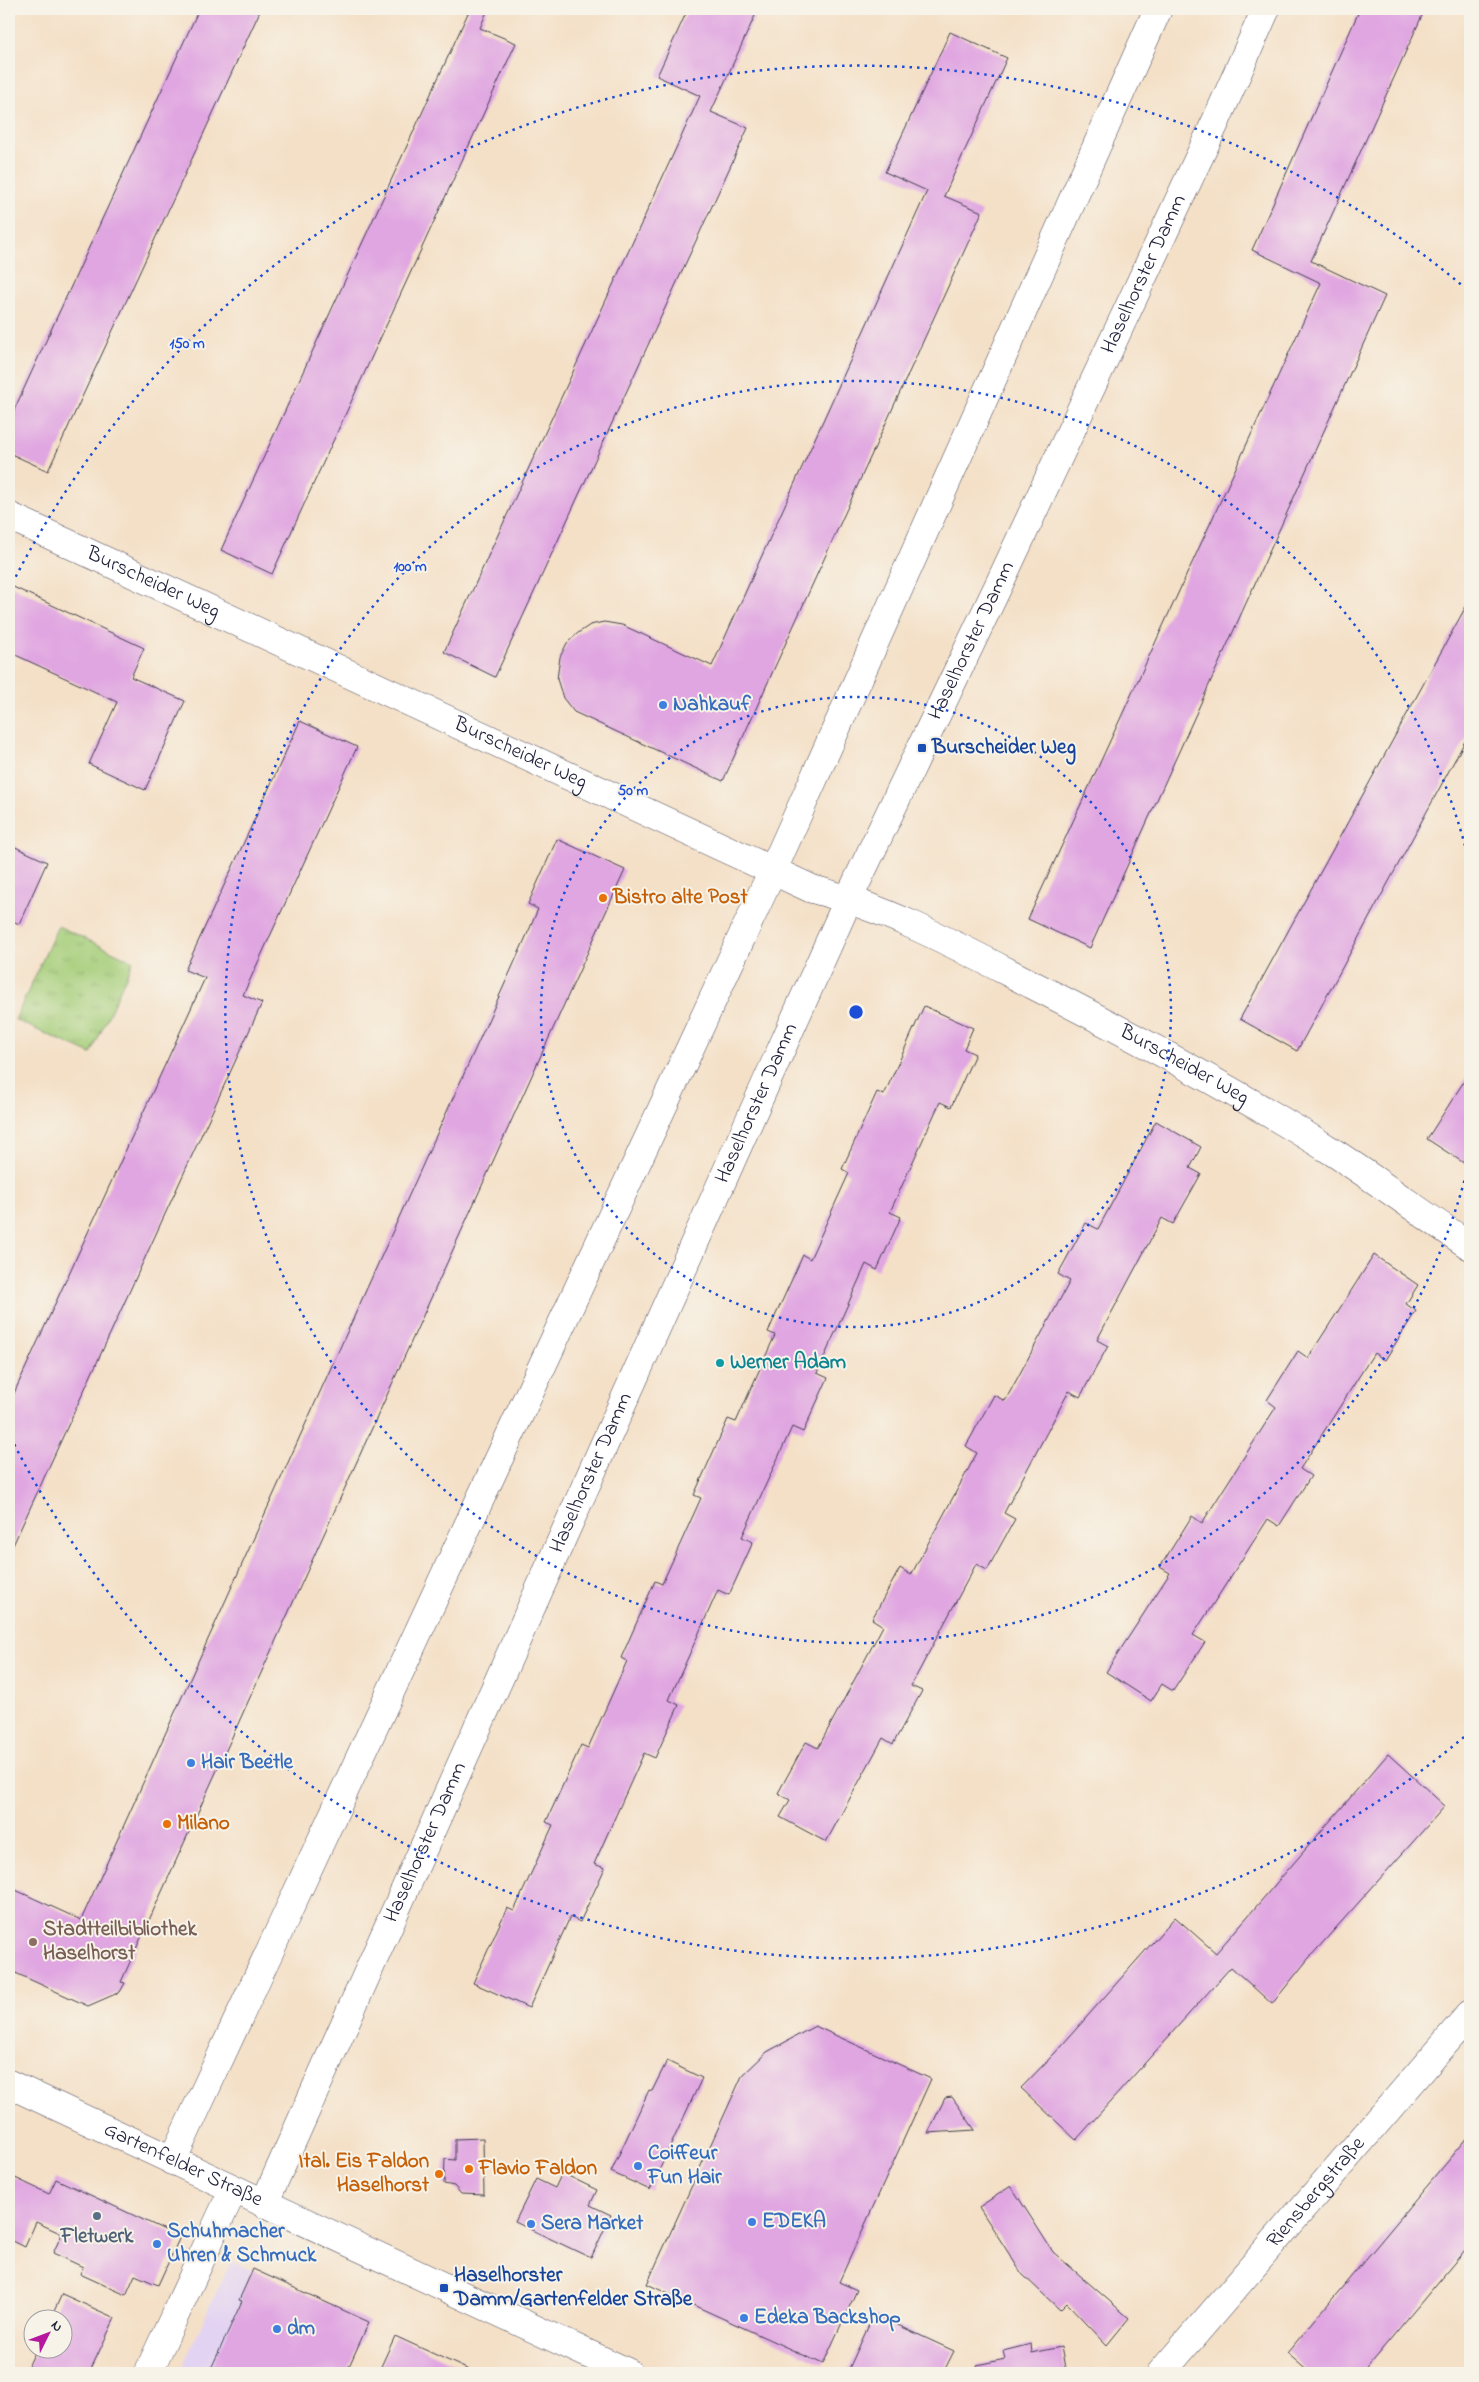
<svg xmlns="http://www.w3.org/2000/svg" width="1479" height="2382" font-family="'Indie Flower',sans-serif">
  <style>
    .built { fill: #e3d3f2 }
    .park { fill: url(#park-tufts); stroke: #64785a }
    .building { fill: #e0a6e1 }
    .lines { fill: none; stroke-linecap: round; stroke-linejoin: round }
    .minor-casing { stroke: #423e50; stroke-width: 29 }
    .tertiary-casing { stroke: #423e50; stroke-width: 29 }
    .minor { stroke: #fff; stroke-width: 28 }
    .tertiary { stroke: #fff; stroke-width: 28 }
    .ring { fill: none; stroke: #1d4ed8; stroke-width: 2.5; stroke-dasharray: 2.5 5 }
    .shop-dot { fill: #3f7fe0; stroke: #f7f3e8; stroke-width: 2 }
    .transit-dot { fill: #1a4fb4; stroke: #f7f3e8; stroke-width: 2 }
    .food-dot { fill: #e8710a; stroke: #f7f3e8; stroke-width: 2 }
    .culture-dot { fill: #0f9aa8; stroke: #f7f3e8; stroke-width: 2 }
    .education-dot { fill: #8d6e63; stroke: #f7f3e8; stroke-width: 2 }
    .service-dot { fill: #5c6f8a; stroke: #f7f3e8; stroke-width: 2 }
    .labels { text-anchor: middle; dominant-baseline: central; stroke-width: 4; stroke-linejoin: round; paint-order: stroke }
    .street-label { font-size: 21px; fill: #22223b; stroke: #f7f3e8 }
    .shop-label { font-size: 21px; font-weight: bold; fill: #366cbe; stroke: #f7f3e8; text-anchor: start }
    .transit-label { font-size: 21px; font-weight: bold; fill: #164399; stroke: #f7f3e8; text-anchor: start }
    .food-label { font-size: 21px; font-weight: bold; fill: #c56008; stroke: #f7f3e8; text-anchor: start }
    .culture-label { font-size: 21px; font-weight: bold; fill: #0d838f; stroke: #f7f3e8; text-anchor: start }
    .education-label { font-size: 21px; font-weight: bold; fill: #785e54; stroke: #f7f3e8; text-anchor: start }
    .service-label { font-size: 21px; font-weight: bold; fill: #4e5e75; stroke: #f7f3e8 }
    .centre { fill: #1d4ed8; stroke: #f7f3e8; stroke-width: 2.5 }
    .ring-label { font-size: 15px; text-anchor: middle; font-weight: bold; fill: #1d4ed8; stroke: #f7f3e8; stroke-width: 4; stroke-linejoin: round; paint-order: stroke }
  </style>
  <defs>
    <pattern id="park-tufts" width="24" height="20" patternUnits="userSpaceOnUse" patternTransform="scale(1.25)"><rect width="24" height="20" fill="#a5ce79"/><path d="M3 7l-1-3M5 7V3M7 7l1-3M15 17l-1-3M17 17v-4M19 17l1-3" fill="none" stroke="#8eb16a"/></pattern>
  </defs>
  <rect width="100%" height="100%" fill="#f7f3e8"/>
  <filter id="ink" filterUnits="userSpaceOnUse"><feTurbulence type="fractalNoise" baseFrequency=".02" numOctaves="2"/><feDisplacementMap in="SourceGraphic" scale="10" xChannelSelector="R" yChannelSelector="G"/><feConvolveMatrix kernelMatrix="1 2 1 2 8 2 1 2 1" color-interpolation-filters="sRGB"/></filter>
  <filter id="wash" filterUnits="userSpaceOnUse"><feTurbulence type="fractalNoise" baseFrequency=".0096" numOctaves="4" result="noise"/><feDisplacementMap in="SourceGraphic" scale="20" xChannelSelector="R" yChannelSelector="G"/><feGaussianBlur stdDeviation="1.12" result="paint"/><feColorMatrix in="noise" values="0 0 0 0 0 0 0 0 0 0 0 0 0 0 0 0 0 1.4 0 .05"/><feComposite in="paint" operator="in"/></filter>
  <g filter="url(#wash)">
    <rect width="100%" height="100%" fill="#f4e0c7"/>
    <!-- built -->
    <polygon class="built" points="231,2261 369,2322 346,2373 179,2373"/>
    <!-- park -->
    <polygon class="park" points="58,926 133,961 91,1054 15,1020"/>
    <g id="blocks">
      <!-- building -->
      <g class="building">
        <polygon points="199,9 261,9 48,471 9,453 9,421"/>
        <polygon points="463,9 488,9 480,28 516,43 272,574 221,550 469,11"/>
        <polygon points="688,9 758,9 711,112 748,128 495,677 444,652 700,96 657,76"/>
        <polygon points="1360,9 1425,9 1311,261 1385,296 1090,948 1028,919 1321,283 1252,250"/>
        <polygon points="950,32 1007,58 944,196 982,212 723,781 574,712 563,698 557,679 560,657 567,643 578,633 590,625 604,622 622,625 712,666 927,191 885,172"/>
        <polygon points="9,585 144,648 131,677 185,701 145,790 89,764 117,702 9,652"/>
        <polygon points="1470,599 1470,732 1297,1051 1240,1019"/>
        <polygon points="300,721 357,747 243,995 262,1003 9,1554 9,1404 205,978 185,970"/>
        <polygon points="557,839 625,870 121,1982 125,1983 120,1992 88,2006 9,1970 9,1887 81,1920 530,928 538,909 528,904"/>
        <polygon points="9,844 47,862 19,924 9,919"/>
        <polygon points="924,1006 973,1028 964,1049 975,1054 951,1107 940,1102 890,1212 901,1217 877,1270 866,1264 817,1373 828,1378 803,1432 792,1427 742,1537 753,1542 729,1595 718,1590 669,1700 679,1705 655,1758 644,1753 594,1864 605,1868 580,1922 570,1917 529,2008 473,1983 507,1908 514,1911 553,1825 546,1822 581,1745 588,1748 627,1661 621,1658 655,1581 662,1584 701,1498 694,1495 728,1419 736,1422 775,1335 768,1332 803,1255 810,1259 849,1173 842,1169 877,1092 884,1095"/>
        <polygon points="1470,1072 1470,1167 1427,1139"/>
        <polygon points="1156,1121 1201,1147 1190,1168 1201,1174 1173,1224 1162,1218 1097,1340 1108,1346 1080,1397 1069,1391 1004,1513 1015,1519 987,1570 976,1564 911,1686 922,1691 893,1744 883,1738 826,1842 780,1817 790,1800 778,1793 806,1742 818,1748 883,1626 872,1619 900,1568 911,1575 977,1453 966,1446 994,1395 1005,1401 1070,1281 1058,1274 1086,1223 1098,1229"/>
        <polygon points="1374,1255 1418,1285 1406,1304 1416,1311 1385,1360 1374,1353 1300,1469 1311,1476 1279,1526 1268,1519 1193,1635 1205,1642 1173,1691 1162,1684 1151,1701 1106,1672 1170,1573 1160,1567 1192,1516 1202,1523 1276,1407 1267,1400 1298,1351 1308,1358"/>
        <polygon points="1388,1754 1445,1806 1309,1958 1272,2004 1231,1967 1076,2140 1021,2088 1055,2053 1175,1917 1216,1953"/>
        <polygon points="815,2026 931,2079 839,2282 857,2290 823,2364 647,2284 742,2076 767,2052"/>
        <polygon points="667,2061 702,2078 650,2190 611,2172 649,2090 652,2091"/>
        <polygon points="952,2097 975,2130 928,2133 945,2098"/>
        <polygon points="1470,2135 1470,2244 1362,2373 1310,2373 1287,2353"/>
        <polygon points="483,2138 484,2195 461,2194 454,2186 444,2184 445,2159 455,2160 455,2139"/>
        <polygon points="562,2173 597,2190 590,2205 611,2215 591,2258 515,2222 536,2179 555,2188"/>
        <polygon points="9,2175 49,2194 56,2179 180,2237 158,2285 135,2275 126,2295 80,2274 83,2267 53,2253 62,2234 36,2222 25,2247 9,2239"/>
        <polygon points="1011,2186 1053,2252 1129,2318 1107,2345 1067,2303 1060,2310 1022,2274 979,2207"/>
        <polygon points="253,2269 369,2322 346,2373 209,2373 242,2301 239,2300"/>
        <polygon points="62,2294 115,2318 89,2373 25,2373 36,2350 62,2350 62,2320 50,2320"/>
        <polygon points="874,2314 954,2351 943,2373 847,2373"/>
        <polygon points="395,2336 471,2371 470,2373 378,2373"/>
        <polygon points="1031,2344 1032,2353 1061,2347 1066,2373 979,2373 977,2365 1005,2359 1003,2351"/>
      </g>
    </g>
  </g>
  <g filter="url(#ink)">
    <use href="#blocks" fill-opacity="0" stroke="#423e50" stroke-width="1"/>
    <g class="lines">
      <!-- minor casing -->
      <g class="minor-casing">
        <g id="minor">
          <path id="s1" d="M9 516 812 889C890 909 961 948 1033 985 1135 1037 1236 1091 1333 1152 1379 1182 1424 1215 1470 1246"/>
          <polyline points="148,2373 233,2190"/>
          <path id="s2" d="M1161 2373 1470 2014"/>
        </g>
      </g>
      <!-- tertiary casing -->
      <g class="tertiary-casing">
        <g id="tertiary">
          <path id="s3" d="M9 2084 629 2373"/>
          <polyline points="172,2161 773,870 1158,9"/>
          <path id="s4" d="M264 2204 849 898 1002 578 1216 121 1266 9"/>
        </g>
      </g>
      <!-- minor -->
      <use href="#minor" class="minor"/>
      <!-- tertiary -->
      <use href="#tertiary" class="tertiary"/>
    </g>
  </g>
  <!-- distance rings -->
  <g class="ring">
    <circle cx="856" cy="1012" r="315"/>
    <path d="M1470 1159A631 631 0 1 1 1470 865"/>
    <path d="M1464 1737A946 946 0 0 1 9 1434M9 590A946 946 0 0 1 1464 287"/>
  </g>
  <!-- markers -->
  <g class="shop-dot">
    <circle cx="663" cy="705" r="5"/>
    <circle cx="191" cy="1763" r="5"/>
    <circle cx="638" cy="2166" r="5"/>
    <circle cx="752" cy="2222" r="5"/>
    <circle cx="531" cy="2224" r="5"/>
    <circle cx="157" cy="2244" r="5"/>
    <circle cx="744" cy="2318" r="5"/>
    <circle cx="277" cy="2329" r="5"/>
  </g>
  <g class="transit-dot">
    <rect x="917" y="743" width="10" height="10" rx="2.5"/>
    <rect x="439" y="2283" width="10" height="10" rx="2.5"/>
  </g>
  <g class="food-dot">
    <circle cx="603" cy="898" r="5"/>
    <circle cx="167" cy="1824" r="5"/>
    <circle cx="469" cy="2169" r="5"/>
    <circle cx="439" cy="2174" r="5"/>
  </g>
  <circle class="culture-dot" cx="720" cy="1363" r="5"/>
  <circle class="education-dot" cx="33" cy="1942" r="5"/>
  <circle class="service-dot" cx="97" cy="2216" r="5"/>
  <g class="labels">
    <!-- street labels -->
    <g class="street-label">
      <text stroke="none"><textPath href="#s4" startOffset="2121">Haselhorster Damm</textPath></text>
      <text stroke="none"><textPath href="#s1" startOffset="159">Burscheider Weg</textPath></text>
      <text stroke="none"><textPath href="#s4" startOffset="1716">Haselhorster Damm</textPath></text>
      <text stroke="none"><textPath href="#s1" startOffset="564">Burscheider Weg</textPath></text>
      <text stroke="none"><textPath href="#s1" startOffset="1298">Burscheider Weg</textPath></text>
      <text stroke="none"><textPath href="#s4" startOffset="1206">Haselhorster Damm</textPath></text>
      <text stroke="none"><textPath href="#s4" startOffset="801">Haselhorster Damm</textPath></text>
      <text stroke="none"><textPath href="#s4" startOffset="396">Haselhorster Damm</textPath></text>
      <text stroke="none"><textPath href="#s3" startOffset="192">Gartenfelder Straße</textPath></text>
      <text stroke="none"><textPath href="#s2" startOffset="238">Riensbergstraße</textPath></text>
    </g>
    <!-- shop labels -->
    <g class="shop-label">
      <text x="673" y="705">Nahkauf</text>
      <text x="201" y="1763">Hair Beetle</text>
      <text x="648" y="2154">Coiffeur<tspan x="648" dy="24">Fun Hair</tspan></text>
      <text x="762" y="2222">EDEKA</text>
      <text x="541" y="2224">Sera Market</text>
      <text x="167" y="2232">Schuhmacher<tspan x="167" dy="24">Uhren &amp; Schmuck</tspan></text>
      <text x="754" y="2318">Edeka Backshop</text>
      <text x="287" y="2329">dm</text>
    </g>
    <!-- transit labels -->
    <g class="transit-label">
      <text x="932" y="748">Burscheider Weg</text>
      <text x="454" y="2276">Haselhorster<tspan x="454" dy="24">Damm/Gartenfelder Straße</tspan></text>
    </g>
    <!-- food labels -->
    <g class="food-label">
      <text x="613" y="898">Bistro alte Post</text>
      <text x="177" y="1824">Milano</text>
      <text x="429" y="2162" text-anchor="end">Ital. Eis Faldon<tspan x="429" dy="24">Haselhorst</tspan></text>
      <text x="479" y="2169">Flavio Faldon</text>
    </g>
    <!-- culture labels -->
    <g class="culture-label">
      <text x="730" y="1363">Werner Adam</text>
    </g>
    <!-- education labels -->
    <g class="education-label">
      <text x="43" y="1930">Stadtteilbibliothek<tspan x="43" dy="24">Haselhorst</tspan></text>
    </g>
    <!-- service labels -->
    <g class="service-label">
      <text x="97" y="2237">Fletwerk</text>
    </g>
  </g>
  <circle cx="856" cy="1012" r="8" class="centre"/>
  <g class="ring-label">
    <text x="187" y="348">150 m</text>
    <text x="410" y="571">100 m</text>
    <text x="633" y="795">50 m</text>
  </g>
  <!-- margin -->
  <rect width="1479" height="2382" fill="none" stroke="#f7f3e8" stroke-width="30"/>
  <!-- north arrow -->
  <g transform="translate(48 2334) rotate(48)"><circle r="24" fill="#f7f3e8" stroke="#a29fa3"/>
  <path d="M0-4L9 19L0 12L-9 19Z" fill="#b5179e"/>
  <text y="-8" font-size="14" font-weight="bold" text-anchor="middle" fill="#22223b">N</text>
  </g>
</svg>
